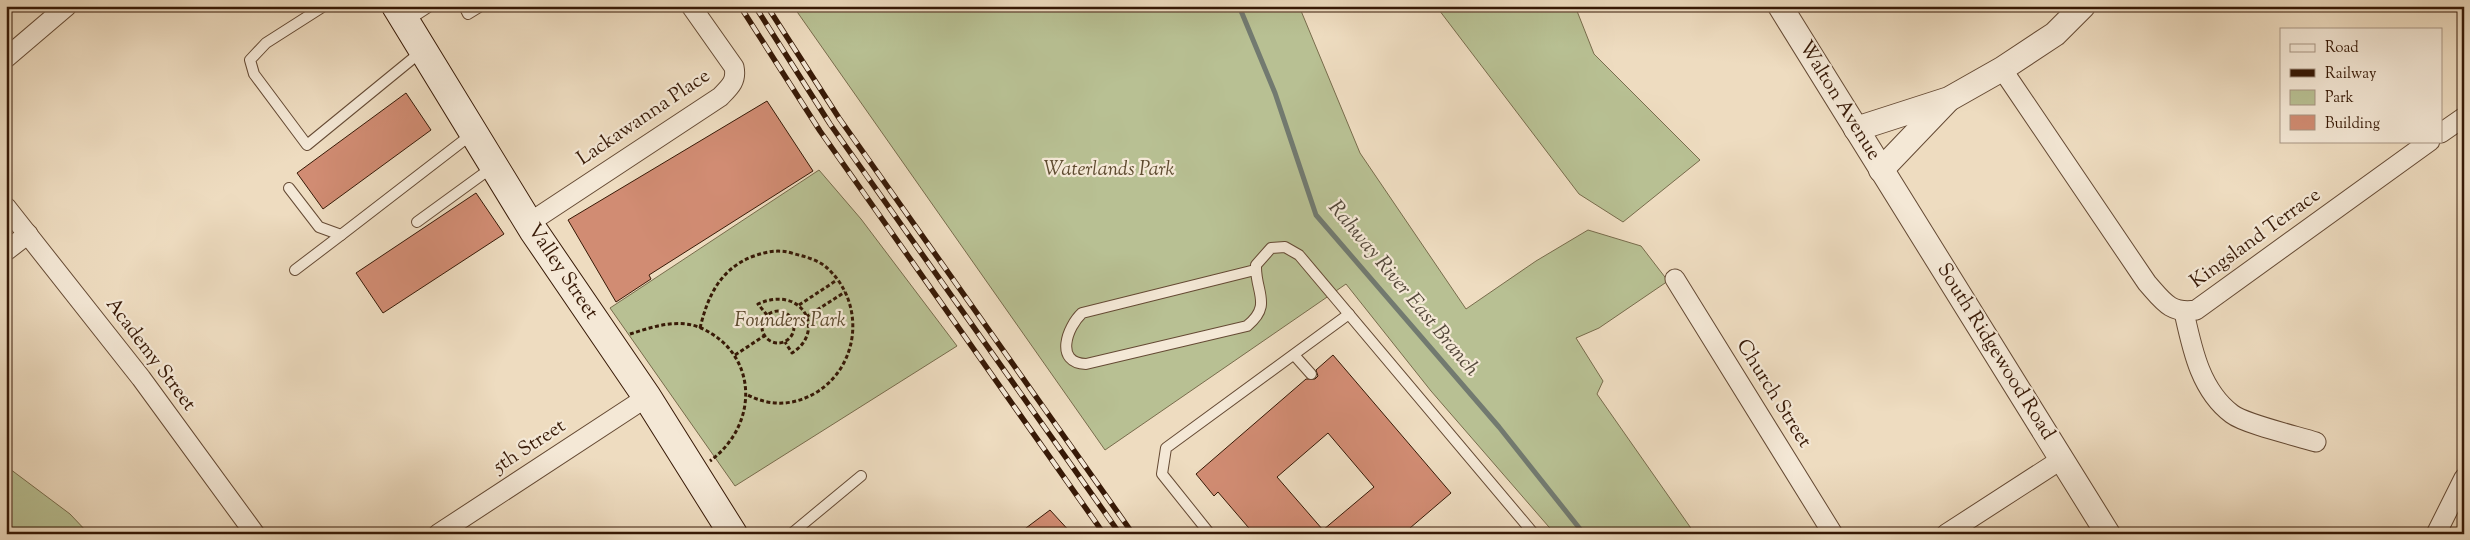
<svg xmlns="http://www.w3.org/2000/svg" width="2470" height="540" font-family="'Sorts Mill Goudy',serif">
  <style>
    .green { fill: #b8c093; stroke: #786c4c }
    .lines { fill: none; stroke-linecap: round; stroke-linejoin: round }
    .stream { stroke: #727a70; stroke-width: 5 }
    .building { fill: #d18c73; stroke: #371906; fill-rule: evenodd }
    .service-casing { stroke: #654a34; stroke-width: 12 }
    .minor-casing { stroke: #654a34; stroke-width: 21 }
    .tertiary-casing { stroke: #654a34; stroke-width: 26 }
    .secondary-casing { stroke: #371906; stroke-width: 30 }
    .path { stroke: #371906; stroke-width: 3; stroke-dasharray: 4 2.5; stroke-linecap: butt }
    .service { stroke: #f4e8d6; stroke-width: 10 }
    .minor { stroke: #f4e8d6; stroke-width: 19 }
    .tertiary { stroke: #f4e8d6; stroke-width: 24 }
    .secondary { stroke: #f4e8d6; stroke-width: 28 }
    .rail-casing { stroke: #371906; stroke-width: 5.5 }
    .rail { stroke: #f4e8d6; stroke-width: 4; stroke-dasharray: 11; stroke-linecap: butt }
    .labels { text-anchor: middle; dominant-baseline: central; stroke-width: 4.5; stroke-linejoin: round; paint-order: stroke }
    .street-label { font-size: 20px; fill: #371906; stroke: #f4e8d6 }
    .park-label { font-size: 20px; font-style: italic; fill: #5e4b30; stroke: #f4e8d6 }
    .water-label { font-size: 21px; font-style: italic; fill: #55493b; stroke: #f4e8d6 }
  </style>
  <rect width="100%" height="100%" fill="#eedcc0"/>
  <filter id="stains"><feTurbulence type="fractalNoise" baseFrequency=".004" numOctaves="4"/><feColorMatrix values="0 0 0 0 .2 0 0 0 0 .09 0 0 0 0 .02 0 0 0 .5 -.17"/></filter>
  <radialGradient id="worn" r=".72"><stop offset=".6" stop-color="#630" stop-opacity="0"/><stop offset="1" stop-color="#630" stop-opacity=".3"/></radialGradient>
  <!-- green -->
  <g class="green">
    <polygon points="793,6 1299,6 1360,153 1466,309 1536,261 1588,230 1641,246 1668,281 1599,328 1576,338 1603,381 1597,394 1695,534 1555,534 1431,391 1346,284 1105,450"/>
    <polygon points="1436,6 1575,6 1594,54 1700,160 1623,222 1579,194"/>
    <polygon points="819,170 861,219 957,346 735,486 610,308"/>
    <polygon points="6,466 70,514 89,534 6,534"/>
  </g>
  <g class="lines">
    <!-- stream -->
    <polyline class="stream" points="1239,6 1275,93 1316,215 1499,427 1584,534"/>
  </g>
  <!-- building -->
  <g class="building">
    <polygon points="406,93 431,130 323,209 297,173"/>
    <polygon points="767,101 813,171 649,275 651,279 616,302 568,220"/>
    <polygon points="476,193 504,234 383,313 356,273"/>
    <path d="M1333 355 1451 493 1403 534H1254L1218 492 1214 496 1196 474 1306 379H1315L1318 376 1316 370ZM1328 433 1374 487 1323 530 1277 477Z"/>
    <polygon points="1050,510 1072,534 1018,534"/>
  </g>
  <g class="lines">
    <!-- service casing -->
    <g class="service-casing">
      <g id="service">
        <polyline points="324,6 266,43 250,60 254,74 307,145 422,51"/>
        <polyline points="464,6 468,14 481,6"/>
        <polyline points="407,21 430,6"/>
        <polyline points="289,188 319,227 341,235 472,134"/>
        <polyline points="417,222 494,166"/>
        <polyline points="295,270 341,235"/>
        <path d="M1255 270 1082 313C1067 327 1054 363 1086 364L1247 326C1273 305 1255 292 1256 265L1271 248 1285 247 1299 255 1534 534"/>
        <polyline points="1295,356 1311,374"/>
        <polyline points="791,534 861,476"/>
        <polyline points="1210,534 1162,474 1166,448 1349,314"/>
      </g>
    </g>
    <!-- minor casing -->
    <g class="minor-casing">
      <g id="minor">
        <polyline points="6,58 67,6"/>
        <path d="M2002 69 2147 283C2163 301 2170 314 2196 310L2430 141"/>
        <polyline points="2441,133 2464,117"/>
        <polyline points="6,207 141,378 255,534"/>
        <path d="M529 223 720 97C730 87 737 81 734 67L691 6"/>
        <polyline points="6,251 28,234"/>
        <polyline points="1675,279 1833,534"/>
        <path d="M2184 312C2192 348 2200 390 2232 414 2245 424 2297 436 2316 442"/>
        <polyline points="438,534 647,397"/>
        <polyline points="1946,534 2062,459"/>
        <polyline points="2436,534 2464,478"/>
      </g>
    </g>
    <!-- tertiary casing -->
    <g class="tertiary-casing">
      <g id="tertiary">
        <polyline points="1780,6 2108,534"/>
        <polyline points="1856,129 1949,99 2002,69 2055,34 2083,6"/>
        <polyline points="1881,170 1947,101"/>
      </g>
    </g>
    <!-- secondary casing -->
    <g class="secondary-casing">
      <polyline id="secondary" points="396,6 533,230 647,397 733,534"/>
    </g>
    <!-- path -->
    <g class="path">
      <polyline points="799,305 837,280"/>
      <circle cx="778" cy="327" r="16"/>
      <path d="M767 315 758 304C802 284 827 331 792 353L785 342"/>
      <polyline points="806,317 845,292"/>
      <path d="M700 328C708 295 721 268 754 256 768 251 780 249 795 254 806 257 818 260 826 267 865 301 861 364 817 392 794 406 770 407 746 394"/>
      <path d="M630 334C652 327 678 318 701 328 759 354 759 425 710 461"/>
      <polyline points="735,355 764,336"/>
    </g>
    <!-- service -->
    <use href="#service" class="service"/>
    <!-- minor -->
    <use href="#minor" class="minor"/>
    <!-- tertiary -->
    <use href="#tertiary" class="tertiary"/>
    <!-- secondary -->
    <use href="#secondary" class="secondary"/>
    <!-- rail casing -->
    <g class="rail-casing">
      <g id="rail">
        <polyline points="740,6 820,131 1104,534"/>
        <polyline points="755,6 830,124 1120,534"/>
        <polyline points="767,6 839,118 1133,534"/>
      </g>
    </g>
    <!-- rail -->
    <use href="#rail" class="rail"/>
  </g>
  <g class="labels">
    <!-- street labels -->
    <g class="street-label">
      <text transform="translate(1839 101) rotate(58)">Walton Avenue</text>
      <text transform="translate(644 118) rotate(-34)">Lackawanna Place</text>
      <text transform="translate(2256 239) rotate(-36)">Kingsland Terrace</text>
      <text transform="translate(562 272) rotate(56)">Valley Street</text>
      <text transform="translate(1995 352) rotate(58)">South Ridgewood Road</text>
      <text transform="translate(150 355) rotate(53)">Academy Street</text>
      <text transform="translate(1773 394) rotate(58)">Church Street</text>
      <text transform="translate(530 447) rotate(-33)">5th Street</text>
    </g>
    <!-- park labels -->
    <g class="park-label">
      <text x="1109" y="170">Waterlands Park</text>
      <text x="790" y="321">Founders Park</text>
    </g>
    <!-- water labels -->
    <g class="water-label">
      <text transform="translate(1403 289) rotate(50)">Rahway River East Branch</text>
    </g>
  </g>
  <!-- margin -->
  <rect width="2470" height="540" fill="none" stroke="#eedcc0" stroke-width="25"/>
  <rect x="8" y="8" width="2455" height="525" fill="none" stroke="#371906" stroke-width="2.5"/>
  <rect x="12" y="12" width="2445" height="515" fill="none" stroke="#371906"/>
  <!-- legend -->
  <rect x="2280" y="28" width="162" height="115" fill="#f4e8d6" stroke="#a89583"/>
  <rect x="2290" y="44" width="25" height="8" fill="#f4e8d6" stroke="#a89583"/>
  <text x="2325" y="52" font-size="15" fill="#371906">Road</text>
  <rect x="2290" y="69" width="25" height="8" fill="#371906" stroke="#a89583"/>
  <text x="2325" y="78" font-size="15" fill="#371906">Railway</text>
  <rect x="2290" y="90" width="25" height="15" fill="#b8c093" stroke="#a89583"/>
  <text x="2325" y="102" font-size="15" fill="#371906">Park</text>
  <rect x="2290" y="115" width="25" height="15" fill="#d18c73" stroke="#a89583"/>
  <text x="2325" y="128" font-size="15" fill="#371906">Building</text>
  <rect width="100%" height="100%" filter="url(#stains)"/>
  <rect width="100%" height="100%" fill="url(#worn)"/>
</svg>
